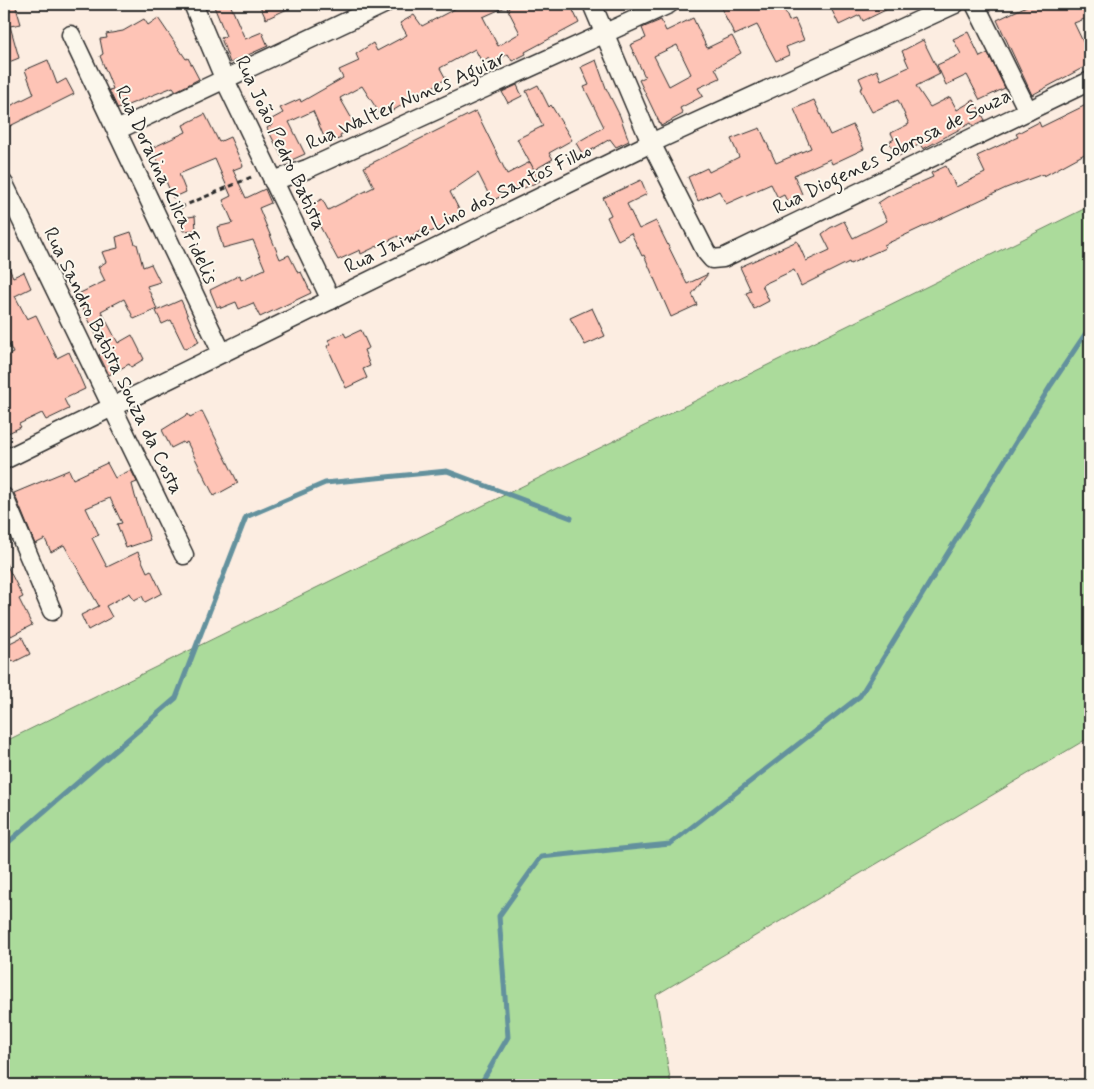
<svg xmlns="http://www.w3.org/2000/svg" width="1094" height="1089" font-family="Mynerve,sans-serif">
  <style>
    .green { fill: #abdb9b; stroke: #6b8363 }
    .lines { fill: none; stroke-linecap: round; stroke-linejoin: round }
    .stream { stroke: #63919d; stroke-width: 5 }
    .building { fill: #fec4b6; stroke: #2b2b2b; fill-rule: evenodd }
    .street-casing { stroke: #2b2b2b; stroke-width: 21 }
    .path { stroke: #2b2b2b; stroke-width: 3; stroke-dasharray: 5 4; stroke-linecap: butt }
    .street { stroke: #fbf7ec; stroke-width: 18 }
    .labels { text-anchor: middle; dominant-baseline: central; stroke-width: 4; stroke-linejoin: round; paint-order: stroke }
    .street-label { font-size: 20px; fill: #2b2b2b; stroke: #fbf7ec }
  </style>
  <rect width="100%" height="100%" fill="#fcede1"/>
  <filter id="ink" filterUnits="userSpaceOnUse"><feTurbulence type="fractalNoise" baseFrequency=".02" numOctaves="2"/><feDisplacementMap in="SourceGraphic" scale="10" xChannelSelector="R" yChannelSelector="G"/><feConvolveMatrix kernelMatrix="1 2 1 2 8 2 1 2 1" color-interpolation-filters="sRGB"/></filter>
  <g filter="url(#ink)">
    <!-- green -->
    <polygon class="green" points="1090,206 1090,737 656,995 671,1085 4,1085 4,742"/>
    <g class="lines">
      <!-- stream -->
      <g class="stream">
        <polyline points="4,846 176,698 246,517 325,483 447,471 571,518"/>
        <polyline points="480,1085 508,1037 499,916 541,857 670,844 860,696 1051,385 1090,327"/>
      </g>
    </g>
    <!-- building -->
    <g class="building">
      <polygon points="4,4 15,4 21,24 10,26 19,58 4,64"/>
      <polygon points="213,4 230,4 245,39 262,32 268,46 230,63 221,38 226,36"/>
      <polygon points="259,4 298,4 266,19"/>
      <polygon points="464,4 512,4 483,17 498,46 520,33 507,8 517,4 570,4 579,23 525,52 526,54 512,61 508,54 492,63 489,58 482,62 475,49 440,68 446,79 382,117 362,86 340,98 356,126 340,135 341,138 327,144 313,111 289,122 305,154 285,163 267,128 272,125 270,120 283,113 280,108 300,99 301,102 343,78 339,70 359,61 356,54 373,43 377,51 407,35 400,23 414,15 422,26"/>
      <polygon points="719,4 782,4 789,21 795,19 804,40 786,47 789,55 776,61 757,25 735,35"/>
      <polygon points="829,4 898,4 863,21 860,15 839,25"/>
      <polygon points="1031,4 1090,4 1090,17 1074,23 1086,48 1090,46 1090,64 1032,95 997,20"/>
      <polygon points="158,18 186,59 188,58 199,79 176,91 173,87 118,109 109,90 113,89 100,56 103,54 100,39 107,38 106,34 123,31 144,19 148,25"/>
      <path d="M693 18 707 48 732 36 741 53 715 68 720 78 698 88 703 96 680 108 683 114 661 126 639 80 645 77 630 45 646 38 642 28 661 20 666 31ZM677 45 691 74 669 86 654 56Z"/>
      <polygon points="968,32 980,57 988,53 1005,88 980,100 967,75 946,85 937,65 961,54 953,39"/>
      <polygon points="923,40 940,74 916,86 930,107 950,97 957,110 974,100 985,120 973,126 971,123 923,149 920,144 897,157 889,142 894,139 891,133 909,124 898,100 872,112 860,89 863,87 859,78 877,70 881,80 909,67 902,51"/>
      <polygon points="48,60 57,84 66,79 74,94 4,129 4,109 34,94 25,70"/>
      <polygon points="596,60 606,88 620,116 629,141 616,147 610,139 583,155 576,143 604,127 584,87 589,85 581,67"/>
      <polygon points="517,85 522,96 508,103 502,92"/>
      <polygon points="538,85 549,107 551,105 572,140 549,153 553,159 534,170 517,139 543,126 526,91"/>
      <polygon points="814,100 830,135 853,125 864,149 832,164 830,159 794,175 802,194 787,201 784,195 778,198 771,184 726,204 719,191 698,201 688,177 707,168 709,172 739,157 731,139 760,128 776,163 811,148 794,109"/>
      <polygon points="1090,103 1090,127 1087,128 1090,135 1090,151 1044,176 1043,174 1006,188 884,245 885,248 850,264 849,262 801,286 794,270 762,285 769,301 754,309 746,293 751,291 740,267 797,241 806,261 830,250 822,234 830,228 844,221 853,238 887,221 878,203 887,197 933,177 931,173 946,166 956,187 985,173 977,156 1018,137 1016,134 1039,122 1041,127"/>
      <polygon points="476,111 507,174 530,162 540,181 524,188 522,185 492,201 478,173 450,192 463,217 426,234 423,229 401,242 398,236 361,254 360,250 338,260 309,206 322,199 328,210 374,187 364,167"/>
      <polygon points="205,114 219,142 230,137 243,166 233,170 246,198 265,189 271,203 259,208 280,259 289,255 298,273 301,272 311,293 260,317 253,303 239,309 236,302 221,308 220,306 217,307 210,290 240,275 241,280 265,269 253,240 223,248 217,227 233,223 223,200 231,196 215,159 179,174 186,192 173,198 152,148 186,132 183,125"/>
      <polygon points="641,180 647,194 627,204 639,229 656,221 687,284 708,274 692,294 697,305 671,317 644,255 642,256 631,233 618,240 607,217 611,215 603,198"/>
      <polygon points="195,216 196,230 183,231 182,218"/>
      <polygon points="131,232 135,244 137,244 143,267 151,264 160,282 147,286 157,309 134,319 124,299 101,311 118,343 132,335 144,359 131,367 129,364 109,375 99,355 105,352 76,295 105,281 98,267 106,262 102,252 118,248 116,237"/>
      <polygon points="4,258 13,277 24,272 31,288 15,296 27,319 36,315 57,358 69,352 85,389 64,399 69,409 46,420 42,413 19,424 21,427 8,433 4,424 4,357 13,353 4,334"/>
      <polygon points="181,300 199,342 185,349 171,320 162,324 156,311"/>
      <polygon points="592,308 605,336 585,345 570,318"/>
      <polygon points="361,330 369,348 364,350 370,366 363,369 367,378 346,388 327,346 331,344 328,340 344,333 346,337"/>
      <polygon points="202,411 238,483 214,496 187,442 184,444 183,442 171,448 162,430 188,414 190,417"/>
      <polygon points="107,463 115,478 131,470 137,482 132,484 135,496 150,540 126,548 117,524 122,523 110,498 86,508 99,535 92,538 107,567 138,552 147,572 151,570 162,593 145,602 142,596 134,600 130,593 106,606 112,617 88,630 81,615 99,606 64,545 51,552 45,539 35,544 14,493 69,470 73,479"/>
      <polygon points="4,560 23,597 19,599 32,625 11,636 4,622"/>
      <polygon points="22,637 30,654 14,662 13,660 9,662 4,646"/>
    </g>
    <g class="lines">
      <!-- street casing -->
      <g class="street-casing">
        <g id="street">
          <polyline points="193,4 224,78 331,300"/>
          <polyline points="592,4 651,143 706,252 712,259 723,258 1090,81"/>
          <polyline points="975,4 1028,111"/>
          <polyline points="71,35 222,353"/>
          <polyline points="117,130 384,4"/>
          <polyline points="273,181 307,169 669,4"/>
          <polyline points="4,184 184,555"/>
          <polyline points="4,460 651,143 955,4"/>
          <polyline points="4,497 52,611"/>
        </g>
      </g>
      <!-- path -->
      <polyline class="path" points="172,211 254,176"/>
      <!-- street -->
      <use href="#street" class="street"/>
    </g>
  </g>
  <g class="labels">
    <!-- street labels -->
    <g class="street-label">
      <text transform="translate(406 101) rotate(-24)">Rua Walter Nunes Aguiar</text>
      <text transform="translate(280 143) rotate(65)">Rua João Pedro Batista</text>
      <text transform="translate(892 152) rotate(-26)">Rua Diogenes Sobrosa de Souza</text>
      <text transform="translate(166 185) rotate(65)">Rua Doralina Kilca Fidelis</text>
      <text transform="translate(468 209) rotate(-26)">Rua Jaime Lino dos Santos Filho</text>
      <text transform="translate(113 361) rotate(64)">Rua Sandro Batista Souza da Costa</text>
    </g>
  </g>
  <!-- margin -->
  <rect width="1094" height="1089" fill="none" stroke="#fbf7ec" stroke-width="20"/>
  <rect x="10" y="10" width="1074" height="1069" fill="none" stroke="#2b2b2b" stroke-width="2" filter="url(#ink)"/>
</svg>
